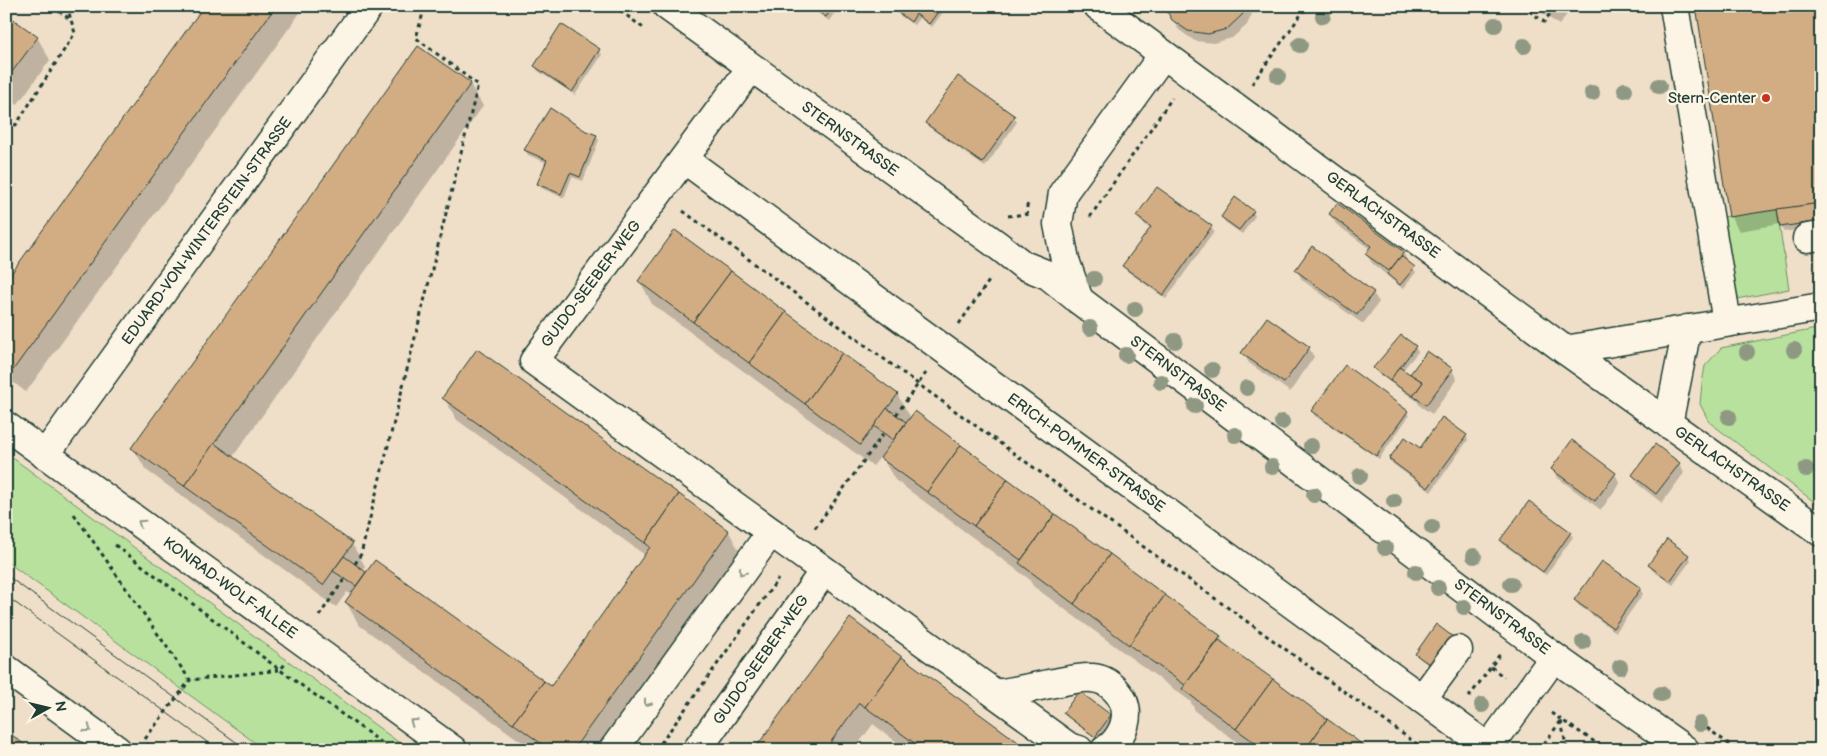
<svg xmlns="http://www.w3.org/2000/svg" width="1827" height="756" font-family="'Balsamiq Sans',sans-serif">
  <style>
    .green { fill: #b8e19d; stroke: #6c8f68 }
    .shadow { fill: #0003 }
    .building { fill: #d2ad84; stroke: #1f3d34 }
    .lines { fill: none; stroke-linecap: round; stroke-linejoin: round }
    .minor-casing { stroke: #1f3d34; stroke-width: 31 }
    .path { stroke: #1f3d34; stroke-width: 3; stroke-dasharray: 4 4; stroke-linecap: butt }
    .minor { stroke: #fcf5e5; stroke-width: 28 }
    .tram { stroke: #1f3d34; stroke-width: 1 }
    .tree { fill: #8e9882 }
    .oneway { stroke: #8e998c }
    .poi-dot { fill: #c8321e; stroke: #fcf5e5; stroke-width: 2 }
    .labels { text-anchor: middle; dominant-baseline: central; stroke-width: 4.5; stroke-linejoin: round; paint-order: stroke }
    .poi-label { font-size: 15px; fill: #1f3d34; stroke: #fcf5e5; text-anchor: end }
    .street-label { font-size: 15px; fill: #1f3d34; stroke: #fcf5e5 }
  </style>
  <rect width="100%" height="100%" fill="#efdfc8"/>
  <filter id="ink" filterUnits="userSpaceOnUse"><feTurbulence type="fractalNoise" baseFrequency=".02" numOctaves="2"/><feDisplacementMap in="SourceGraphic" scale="10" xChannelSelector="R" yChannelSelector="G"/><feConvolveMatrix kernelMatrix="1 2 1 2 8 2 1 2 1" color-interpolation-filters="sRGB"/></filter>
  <g filter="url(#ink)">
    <!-- green -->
    <g class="green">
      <polygon points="1777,209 1789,289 1737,299 1723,217"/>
      <polygon points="1821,328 1821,507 1709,422 1700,404 1702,383 1705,366 1721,348"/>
      <polygon points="6,453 409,750 265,750 6,561"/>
    </g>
    <!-- shadow -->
    <g class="shadow">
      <polygon points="206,6 305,6 26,392 6,377 6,283"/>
      <polygon points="808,6 839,6 829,21"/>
      <polygon points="899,6 945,6 946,8 932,27 919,18 914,25 899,15 896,10"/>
      <polygon points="1165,6 1255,6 1255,7 1247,25 1232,38 1214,43 1195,41 1179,30"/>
      <polygon points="1533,6 1573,6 1559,25"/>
      <polygon points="1821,6 1821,226 1784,232 1780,224 1739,231 1731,217"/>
      <polygon points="6,15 37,37 50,60 17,105 6,97"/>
      <polygon points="562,25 599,50 602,55 575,95 538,71 535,66"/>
      <polygon points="470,84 483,106 232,458 352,544 365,566 362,571 552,688 645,555 457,420 444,398 729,532 741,554 602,750 533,750 359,625 346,602 351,595 347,592 336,607 146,470 133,448"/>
      <polygon points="1014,117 1017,122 985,167 929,127 927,123"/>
      <polygon points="586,132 596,136 599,140 583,181 572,177 564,198 541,188 538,184 547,163 528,155 525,150"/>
      <polygon points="1157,188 1211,227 1214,232 1166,299 1127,271 1124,266 1151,229 1140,221 1137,216"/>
      <polygon points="1253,212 1255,216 1242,234 1225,222 1222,217"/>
      <polygon points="1330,214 1403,252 1408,263 1416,272 1403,289 1372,263 1366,254 1370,249 1336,224"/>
      <polygon points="1297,270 1373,293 1379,302 1363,324 1302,280"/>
      <polygon points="640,281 897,394 911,418 915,412 1220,637 1226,646 1367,750 1248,750 1196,712 1190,701 1033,586 1029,579 895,480 881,456 873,466 652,304"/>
      <polygon points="1415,347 1418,352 1402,371 1414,378 1452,370 1457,380 1432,414 1420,406 1417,401 1377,373 1375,368"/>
      <polygon points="1309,348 1314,357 1290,392 1249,363 1243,353"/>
      <polygon points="1312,411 1407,412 1409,416 1379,459 1315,416"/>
      <polygon points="1466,436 1468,440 1431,492 1393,464 1390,459"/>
      <polygon points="1679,464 1684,473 1662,503 1639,485 1633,475"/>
      <polygon points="1552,469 1615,474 1620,483 1601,510 1558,478"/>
      <polygon points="1529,502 1570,533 1573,537 1546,575 1504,545 1501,540"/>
      <polygon points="1688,556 1691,560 1673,585 1652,570 1650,565"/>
      <polygon points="1640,589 1643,594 1616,632 1578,605 1576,601"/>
      <polygon points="850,620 1026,750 907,750 873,724 854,750 756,750"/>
      <polygon points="1456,641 1439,673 1419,658 1416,654"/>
      <polygon points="1065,713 1110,716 1113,720 1098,740 1067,717"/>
    </g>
    <!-- building -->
    <g class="building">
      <polygon points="204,6 276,6 13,370 6,365 6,281"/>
      <polygon points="810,6 833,6 826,17"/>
      <polygon points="897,6 942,6 929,24 916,14 911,22 895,10"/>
      <polygon points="1164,6 1246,6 1242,15 1227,29 1208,34 1188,31 1172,20"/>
      <polygon points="1696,6 1821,6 1821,203 1729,217"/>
      <polygon points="6,14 38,37 6,80"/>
      <polygon points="561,24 600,49 572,92 534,66"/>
      <polygon points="418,46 471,83 184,486 131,448"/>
      <polygon points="958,76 1015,116 982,163 925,123"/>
      <polygon points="550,108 586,131 597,135 580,177 570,173 561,194 537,184 547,160 524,150"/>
      <polygon points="1157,187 1212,226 1163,295 1122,266 1151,227 1136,216"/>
      <polygon points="1235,197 1254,211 1239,230 1221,217"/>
      <polygon points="1337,203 1404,252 1389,271 1365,254 1371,246 1329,214"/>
      <polygon points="1821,203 1821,221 1780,227 1777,209"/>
      <polygon points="675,230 731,271 693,322 638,281"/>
      <polygon points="1312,246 1374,292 1357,315 1295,270"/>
      <polygon points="1401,256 1415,267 1400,285 1387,274"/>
      <polygon points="731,271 786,312 749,363 693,322"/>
      <polygon points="786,312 842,353 805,404 749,363"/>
      <polygon points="1267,317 1310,347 1284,383 1241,353"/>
      <polygon points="1401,335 1416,346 1390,381 1373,368"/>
      <polygon points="477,349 679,494 645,543 442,398"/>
      <polygon points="1427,351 1453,369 1426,405 1413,396 1423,382 1410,374"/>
      <polygon points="842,353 898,394 860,445 805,404"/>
      <polygon points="1345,365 1408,411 1376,456 1311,411"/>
      <polygon points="1399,367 1423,382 1413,396 1390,381"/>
      <polygon points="887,408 906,422 893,440 874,426"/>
      <polygon points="915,411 961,445 927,492 880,458"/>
      <polygon points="1442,417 1467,435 1428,488 1389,459 1405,437 1420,448"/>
      <polygon points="1572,440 1616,473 1595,501 1551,469"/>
      <polygon points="214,443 353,543 323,585 184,486"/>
      <polygon points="1655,444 1680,463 1656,494 1632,475"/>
      <polygon points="961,445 1008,479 974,526 927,492"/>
      <polygon points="1008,479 1055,514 1021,560 974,526"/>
      <polygon points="679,494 729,531 573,750 550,750 513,723 544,681 551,686 650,547 645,543"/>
      <polygon points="1529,501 1571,532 1543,572 1500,540"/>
      <polygon points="1055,514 1110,554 1074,604 1019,563"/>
      <polygon points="1667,539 1689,555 1670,581 1648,565"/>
      <polygon points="1110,554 1165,595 1129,645 1074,604"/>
      <polygon points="344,556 366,572 356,586 333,571"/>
      <polygon points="375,560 544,681 513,723 345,602"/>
      <polygon points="1602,561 1641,588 1613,628 1574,600"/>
      <polygon points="1165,595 1221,636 1185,685 1129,645"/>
      <polygon points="850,618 902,657 865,707 859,703 825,750 754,750"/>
      <polygon points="1436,624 1457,640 1436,669 1415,654"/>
      <polygon points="1219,640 1273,679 1236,729 1182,689"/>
      <polygon points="902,657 1029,750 924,750 865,707"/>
      <polygon points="1273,679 1327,719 1305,750 1265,750 1236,729"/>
      <polygon points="1079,691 1111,715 1095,737 1063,713"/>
      <polygon points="1327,719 1355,739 1369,750 1305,750"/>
      <polygon points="6,731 16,738 31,750 6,750"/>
    </g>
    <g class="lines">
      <!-- minor casing -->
      <g class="minor-casing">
        <g id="minor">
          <polyline points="667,6 996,244 1023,265 1048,275 1079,300 1554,657 1685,750"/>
          <polyline points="1098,6 1565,350 1821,532"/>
          <polyline points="1674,6 1727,322"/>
          <polyline points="751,68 534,361 1069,747 1079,750"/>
          <polyline points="684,159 1489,748"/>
          <polyline points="1807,238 1821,236"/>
          <polyline points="1079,300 1065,260 1058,224 1063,193 1163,55"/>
          <polyline points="1565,350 1821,307"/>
          <polyline points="1668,424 1687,329"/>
          <polyline points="6,426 453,750"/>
          <polyline points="45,455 369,6"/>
          <polyline points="6,669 117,750"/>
          <path d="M997 694C1016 691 1035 687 1054 683 1066 681 1079 677 1092 678 1110 679 1126 697 1126 714 1126 728 1117 743 1105 750"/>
          <polyline points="1422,699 1458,650"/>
          <polyline points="613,750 771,532"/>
          <polyline points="697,750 824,571"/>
          <polyline points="1487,750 1554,657"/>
        </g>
      </g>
      <!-- path -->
      <g class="path">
        <polyline points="67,6 71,20"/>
        <polyline points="614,6 646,30"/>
        <polyline points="1523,6 1544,22 1556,6"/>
        <polyline points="1252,84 1307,6"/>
        <polyline points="6,124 16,125 75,33 71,20 52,6"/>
        <polyline points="683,211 918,384 1425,750"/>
        <polyline points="1008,216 1027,214"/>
        <polyline points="1027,216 1027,206 1030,201"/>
        <polyline points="1090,217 1172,98"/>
        <polyline points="959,324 991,278"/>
        <polyline points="896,415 926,373"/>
        <polyline points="74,514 190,680 280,670 285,664"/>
        <polyline points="815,528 884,433"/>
        <polyline points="115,545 280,670 392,750"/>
        <polyline points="355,564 361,554 478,85 416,38 425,6"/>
        <polyline points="319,616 345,578"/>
        <polyline points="1491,667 1504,677"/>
        <polyline points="1469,697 1500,654"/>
        <polyline points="1551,713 1607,750"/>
        <polyline points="1561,721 1567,750"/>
        <polyline points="1707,728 1737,750"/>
        <polyline points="145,739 190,680"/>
        <polyline points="147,744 155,750"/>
        <polyline points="656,750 778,579"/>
        <polyline points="1539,750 1561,721"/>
      </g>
      <!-- minor -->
      <use href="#minor" class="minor"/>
      <!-- tram -->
      <g class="tram">
        <polyline points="6,575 247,750"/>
        <polyline points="6,596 218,750"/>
      </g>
    </g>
    <!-- trees -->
    <g class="tree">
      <circle cx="1323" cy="16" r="8"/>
      <circle cx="1495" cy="25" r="8"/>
      <circle cx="1300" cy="45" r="8"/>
      <circle cx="1524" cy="46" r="8"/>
      <circle cx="1278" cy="76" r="8"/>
      <circle cx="1659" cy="86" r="8"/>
      <circle cx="1625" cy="90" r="8"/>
      <circle cx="1592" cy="93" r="8"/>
      <circle cx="1094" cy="279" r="8"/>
      <circle cx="1135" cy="309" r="8"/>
      <circle cx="1090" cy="328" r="8"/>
      <circle cx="1175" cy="341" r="8"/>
      <circle cx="1794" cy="350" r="8"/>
      <circle cx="1747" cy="352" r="8"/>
      <circle cx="1126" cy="355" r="8"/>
      <circle cx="1212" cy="370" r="8"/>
      <circle cx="1161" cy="382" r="8"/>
      <circle cx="1247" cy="388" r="8"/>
      <circle cx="1195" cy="406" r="8"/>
      <circle cx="1729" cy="417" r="8"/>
      <circle cx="1282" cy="422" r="8"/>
      <circle cx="1235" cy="435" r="8"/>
      <circle cx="1311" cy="446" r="8"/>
      <circle cx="1272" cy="467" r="8"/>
      <circle cx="1806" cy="469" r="8"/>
      <circle cx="1360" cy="476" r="8"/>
      <circle cx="1314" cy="495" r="8"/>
      <circle cx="1394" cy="501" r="8"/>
      <circle cx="1432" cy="527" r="8"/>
      <circle cx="1385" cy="548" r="8"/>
      <circle cx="1474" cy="556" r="8"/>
      <circle cx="1416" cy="572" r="8"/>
      <circle cx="1511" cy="584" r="8"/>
      <circle cx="1438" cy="588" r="8"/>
      <circle cx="1464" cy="607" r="8"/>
      <circle cx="1583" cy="642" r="8"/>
      <circle cx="1620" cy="667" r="8"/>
      <circle cx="1661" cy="694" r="8"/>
      <circle cx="1482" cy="705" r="8"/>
      <circle cx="1700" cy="724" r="8"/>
    </g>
    <!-- one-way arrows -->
    <defs><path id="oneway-chevron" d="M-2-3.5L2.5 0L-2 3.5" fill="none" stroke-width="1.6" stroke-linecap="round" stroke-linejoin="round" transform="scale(1.25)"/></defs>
    <g class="oneway">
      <use href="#oneway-chevron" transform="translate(141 523) rotate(-145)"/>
      <use href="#oneway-chevron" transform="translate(742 572) rotate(126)"/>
      <use href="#oneway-chevron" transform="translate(647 703) rotate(126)"/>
      <use href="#oneway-chevron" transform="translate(413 722) rotate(-144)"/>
      <use href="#oneway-chevron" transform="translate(88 729) rotate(36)"/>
    </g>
  </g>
  <!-- markers -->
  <circle class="poi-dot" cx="1766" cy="98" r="5"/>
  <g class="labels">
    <!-- poi labels -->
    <g class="poi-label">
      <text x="1756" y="98">Stern-Center</text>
    </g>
    <!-- street labels -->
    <g class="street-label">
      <text transform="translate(850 139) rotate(36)">STERNSTRASSE</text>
      <text transform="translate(1383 215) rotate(36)">GERLACHSTRASSE</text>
      <text transform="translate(207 231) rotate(-54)">EDUARD-VON-WINTERSTEIN-STRASSE</text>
      <text transform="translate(591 284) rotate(-53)">GUIDO-SEEBER-WEG</text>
      <text transform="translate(1178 374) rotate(37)">STERNSTRASSE</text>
      <text transform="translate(1086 453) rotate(36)">ERICH-POMMER-STRASSE</text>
      <text transform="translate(1732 469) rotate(35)">GERLACHSTRASSE</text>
      <text transform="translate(230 588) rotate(36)">KONRAD-WOLF-ALLEE</text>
      <text transform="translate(1502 617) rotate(37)">STERNSTRASSE</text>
      <text transform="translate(761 660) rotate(-55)">GUIDO-SEEBER-WEG</text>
    </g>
  </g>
  <!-- margin -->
  <rect width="1827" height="756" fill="none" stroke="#fcf5e5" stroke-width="25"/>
  <rect x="12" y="12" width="1802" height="731" fill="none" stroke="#1f3d34" stroke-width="2" filter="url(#ink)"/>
  <!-- north arrow -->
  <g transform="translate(48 708) rotate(82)" stroke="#fcf5e5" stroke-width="4" paint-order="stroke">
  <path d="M0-4L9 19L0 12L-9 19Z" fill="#1f3d34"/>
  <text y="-8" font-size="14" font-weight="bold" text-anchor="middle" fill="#1f3d34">N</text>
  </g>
</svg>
